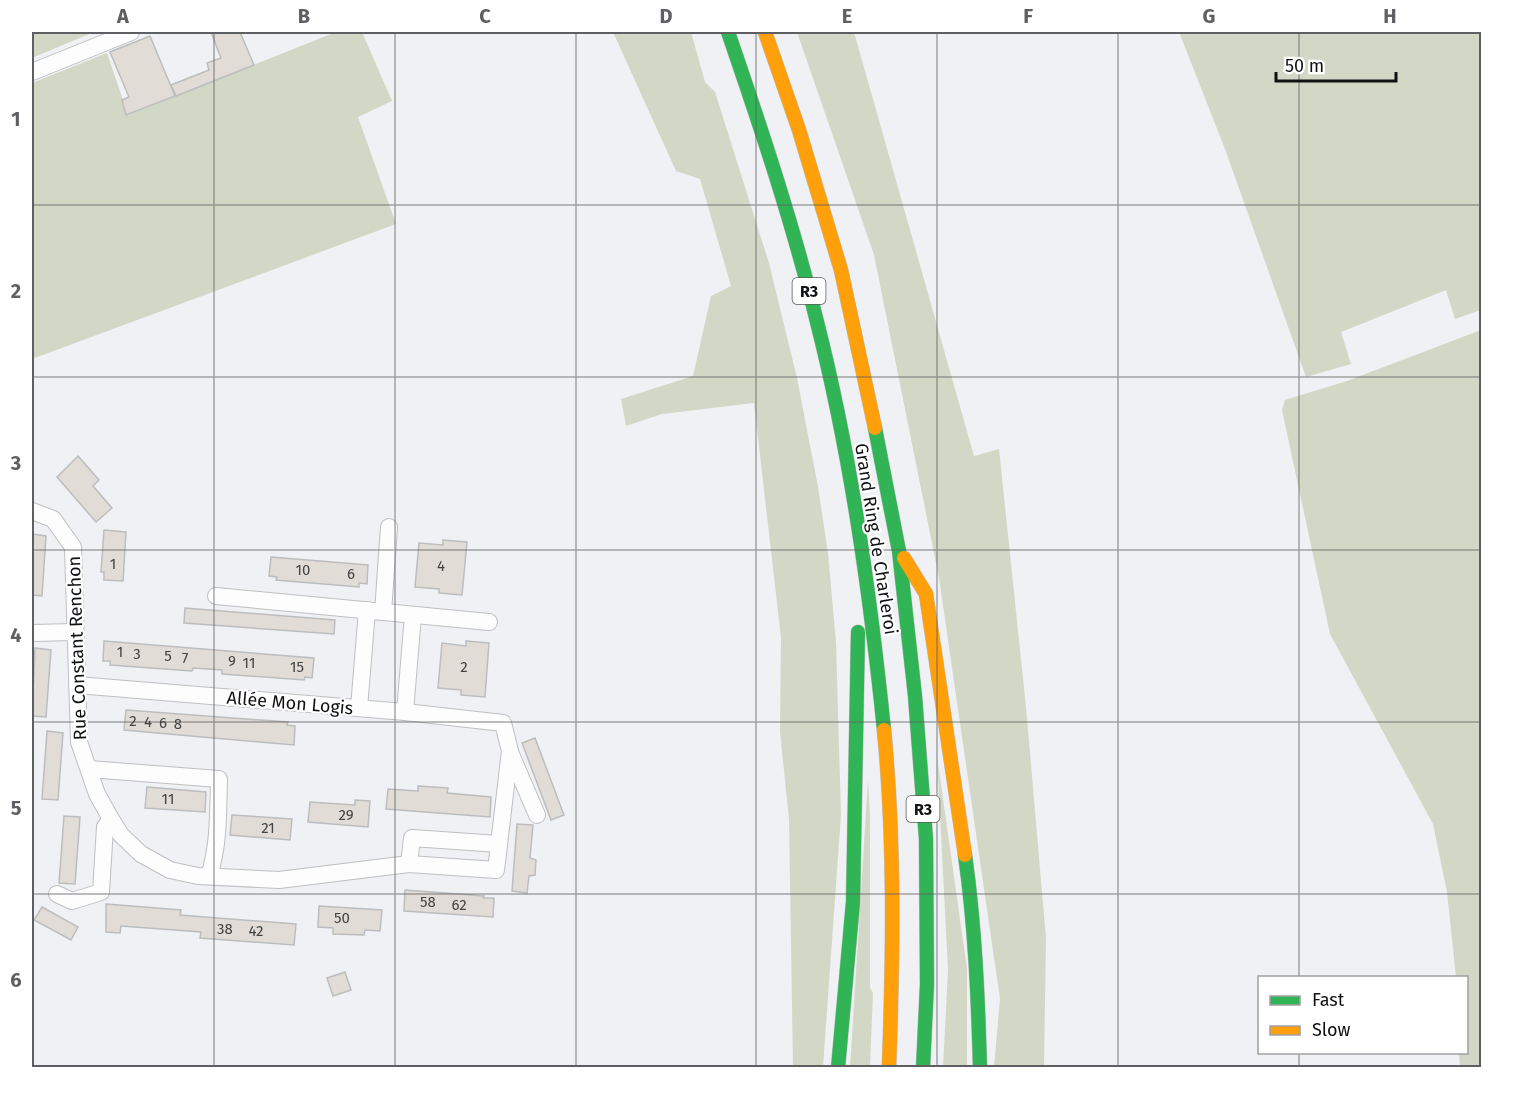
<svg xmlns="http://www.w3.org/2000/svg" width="1513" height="1099" font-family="'Fira Sans',sans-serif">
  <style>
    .green { fill: #d3d8c6 }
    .building { fill: #e1dcd5; stroke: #bcbdbe; stroke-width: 1.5 }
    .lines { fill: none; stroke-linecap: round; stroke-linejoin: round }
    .street-casing { stroke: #bebfc1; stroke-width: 18 }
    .fast-casing { stroke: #bebfc1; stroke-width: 15 }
    .slow-casing { stroke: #bebfc1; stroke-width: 15 }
    .street { stroke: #fdfdfd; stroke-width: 16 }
    .fast { stroke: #30b455; stroke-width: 14 }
    .slow { stroke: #ff9f0a; stroke-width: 14 }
    .grid { fill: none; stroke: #5e5f62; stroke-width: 1.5; stroke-opacity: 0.55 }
    .labels { text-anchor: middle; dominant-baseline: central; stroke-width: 4.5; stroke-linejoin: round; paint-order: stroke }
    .number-label { font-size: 15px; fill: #444 }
    .shield { fill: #fff; stroke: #58585a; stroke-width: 1.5 }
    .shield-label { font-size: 16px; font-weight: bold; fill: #101113 }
    .street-label { font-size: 18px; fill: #101113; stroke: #fff }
    .neatline { fill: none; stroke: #5e5f62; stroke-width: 2 }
    .grid-label { font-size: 20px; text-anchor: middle; font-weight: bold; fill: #5e5f62 }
  </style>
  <rect width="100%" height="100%" fill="#eff1f4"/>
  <!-- green -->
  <g class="green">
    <polygon points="32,32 94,32 32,58"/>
    <polygon points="336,32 362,32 392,101 358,117 396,224 32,359 32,83 107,53 128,115"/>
    <polygon points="613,32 691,32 705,82 715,92 769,263 797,378 818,487 828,553 836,642 841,815 823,1067 793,1067 789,819 780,732 781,638 754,403 662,414 626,426 621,399 693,376 711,296 731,286 700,179 676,171"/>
    <polygon points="797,32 854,32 974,456 999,449 1026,707 1046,938 1044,1067 994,1067 1000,999 939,578 874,255"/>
    <polygon points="1179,32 1481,32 1481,310 1455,319 1446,290 1341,332 1351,364 1306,377 1225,149"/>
    <polygon points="1481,330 1482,1067 1460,1068 1459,1053 1466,1052 1466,978 1456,977 1447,892 1433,824 1330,634 1282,410 1285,400 1347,381"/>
    <polygon points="937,756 967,969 967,1067 943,1067 948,970"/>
    <polygon points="868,780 870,815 870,988 873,993 870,1067 850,1068"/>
  </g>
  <!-- building -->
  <g class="building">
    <polygon points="211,32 240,32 254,65 176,96 171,85 209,70 207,63 221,58"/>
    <polygon points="150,36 175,96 126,115 122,100 129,97 110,52"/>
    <polygon points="78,456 99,480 93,486 112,508 96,522 57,477"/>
    <polygon points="104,530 126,532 123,581 104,580 104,572 101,572"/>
    <polygon points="32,534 46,536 42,596 32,595"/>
    <polygon points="443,540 467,542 462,595 439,593 439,589 415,587 419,543 443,545"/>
    <polygon points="271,557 368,565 367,584 359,583 359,587 276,580 277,577 269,576"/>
    <polygon points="185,608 335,620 334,634 184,623"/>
    <polygon points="104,641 314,658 312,678 305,677 304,680 222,674 222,670 193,668 192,671 110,665 110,661 103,661"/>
    <polygon points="466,641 489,643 485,697 461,695 461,690 438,688 442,643 466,646"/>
    <polygon points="35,648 51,650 46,717 32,716"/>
    <polygon points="126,710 288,722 287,725 295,726 294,745 124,730"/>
    <polygon points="47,731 63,733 58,800 42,799"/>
    <polygon points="535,738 564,815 551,820 522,743"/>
    <polygon points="418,786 448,788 447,793 491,797 490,817 386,809 388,789 418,791"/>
    <polygon points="147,787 206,792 205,812 145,808"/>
    <polygon points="355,800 370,801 368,827 308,822 310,802 355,805"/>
    <polygon points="232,815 292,819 290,840 230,835"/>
    <polygon points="64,816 80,817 75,884 59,883"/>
    <polygon points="517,824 533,825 530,858 536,860 535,875 529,876 527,893 512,891"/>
    <polygon points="405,890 484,896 483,898 494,898 493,917 404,911"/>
    <polygon points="106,904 181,910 180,915 296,924 294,945 200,938 201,932 121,926 120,933 106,932"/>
    <polygon points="319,906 382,910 380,931 365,930 364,935 333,934 333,928 318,927"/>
    <polygon points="42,907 78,927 71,940 34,920"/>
    <polygon points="345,972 351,990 333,996 327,978"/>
  </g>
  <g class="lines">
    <!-- street casing -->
    <g class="street-casing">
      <g id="street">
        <polyline points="32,72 131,32"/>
        <polyline points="32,511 53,519 73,547 79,742 97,794 111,819 121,835 141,854 170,870 198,876 279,880 409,864 496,870 510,751 503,723 405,712 77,685"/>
        <polyline points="216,596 489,622"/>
        <polyline points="383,612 389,527"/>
        <polyline points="32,633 75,632"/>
        <polyline points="359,708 367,610"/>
        <polyline points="405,712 413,615"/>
        <polyline points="510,752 537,815"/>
        <path d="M89 769 219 779C218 813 219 845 209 876"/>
        <polyline points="409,864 412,838 499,844"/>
        <polyline points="57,894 72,901 101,892 105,827 111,819"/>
      </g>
    </g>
    <!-- fast casing -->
    <g class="fast-casing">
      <g id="fast">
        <path d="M728 32C761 128 793 224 817 322 851 456 870 593 884 730"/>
        <polyline points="875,428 899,551 915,696 926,839 927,984 923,1068"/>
        <path d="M965 855C975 926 978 996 980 1068"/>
        <polyline points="838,1068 853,902 858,632"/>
      </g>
    </g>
    <!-- slow casing -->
    <g class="slow-casing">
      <g id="slow">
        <polyline points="765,32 799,130 841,270 875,428"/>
        <polyline points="904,558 926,594 965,855"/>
        <path d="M884 730C895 842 893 955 889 1068"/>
      </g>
    </g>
    <!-- street -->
    <use href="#street" class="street"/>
    <!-- fast -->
    <use href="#fast" class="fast"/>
    <!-- slow -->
    <use href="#slow" class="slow"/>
  </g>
  <!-- grid -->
  <path class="grid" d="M214 32V1068M395 32V1068M576 32V1068M756 32V1068M937 32V1068M1118 32V1068M1299 32V978M32 205H1482M32 377H1482M32 550H1482M32 722H1482M32 894H1482M1299 1052V1068"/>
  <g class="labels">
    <!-- number labels -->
    <g class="number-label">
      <text x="113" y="564">1</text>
      <text x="441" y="566">4</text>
      <text x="303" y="570">10</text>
      <text x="351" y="574">6</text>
      <text x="120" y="652">1</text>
      <text x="137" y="654">3</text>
      <text x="168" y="656">5</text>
      <text x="185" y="658">7</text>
      <text x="232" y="661">9</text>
      <text x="249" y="663">11</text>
      <text x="297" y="667">15</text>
      <text x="464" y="667">2</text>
      <text x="133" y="721">2</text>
      <text x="148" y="722">4</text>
      <text x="163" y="723">6</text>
      <text x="178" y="724">8</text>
      <text x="168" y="799">11</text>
      <text x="346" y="815">29</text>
      <text x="268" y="828">21</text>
      <text x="428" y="902">58</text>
      <text x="459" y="905">62</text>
      <text x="342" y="918">50</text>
      <text x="225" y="929">38</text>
      <text x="256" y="931">42</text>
    </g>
    <!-- shield labels -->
    <g class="shield">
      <rect x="792.5" y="278" width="33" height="26" rx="4.5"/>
      <rect x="906.5" y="796" width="33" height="26" rx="4.5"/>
    </g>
    <g class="shield-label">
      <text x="809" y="291">R3</text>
      <text x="923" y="809">R3</text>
    </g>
    <!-- street labels -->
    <g class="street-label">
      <text transform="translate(876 539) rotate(81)">Grand Ring de Charleroi</text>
      <text transform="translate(77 648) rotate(-92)">Rue Constant Renchon</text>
      <text transform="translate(290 703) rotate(5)">Allée Mon Logis</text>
    </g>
  </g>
  <!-- border -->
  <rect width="1513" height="1099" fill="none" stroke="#ffffff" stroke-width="66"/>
  <!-- legend -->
  <rect x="1258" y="976" width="210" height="78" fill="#ffffff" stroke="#9fa0a1" stroke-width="1.5"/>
  <rect x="1270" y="996" width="30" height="9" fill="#30b455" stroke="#9fa0a1" stroke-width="1.5"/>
  <text x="1312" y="1006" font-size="18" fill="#101113">Fast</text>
  <rect x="1270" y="1026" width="30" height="9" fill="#ff9f0a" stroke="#9fa0a1" stroke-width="1.5"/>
  <text x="1312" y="1036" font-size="18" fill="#101113">Slow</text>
  <!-- scale -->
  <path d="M1276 72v9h120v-9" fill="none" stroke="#101113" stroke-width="3"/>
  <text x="1285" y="72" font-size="18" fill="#101113" stroke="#ffffff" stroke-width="4.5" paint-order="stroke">50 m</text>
  <rect x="33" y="33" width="1447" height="1033" class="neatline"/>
  <g class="grid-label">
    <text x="123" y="23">A</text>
    <text x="304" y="23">B</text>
    <text x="485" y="23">C</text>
    <text x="666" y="23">D</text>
    <text x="847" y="23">E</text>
    <text x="1028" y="23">F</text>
    <text x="1209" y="23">G</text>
    <text x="1390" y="23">H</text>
    <text x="16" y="126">1</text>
    <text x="16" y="298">2</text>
    <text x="16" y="470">3</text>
    <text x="16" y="642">4</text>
    <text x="16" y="815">5</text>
    <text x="16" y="987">6</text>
  </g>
</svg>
